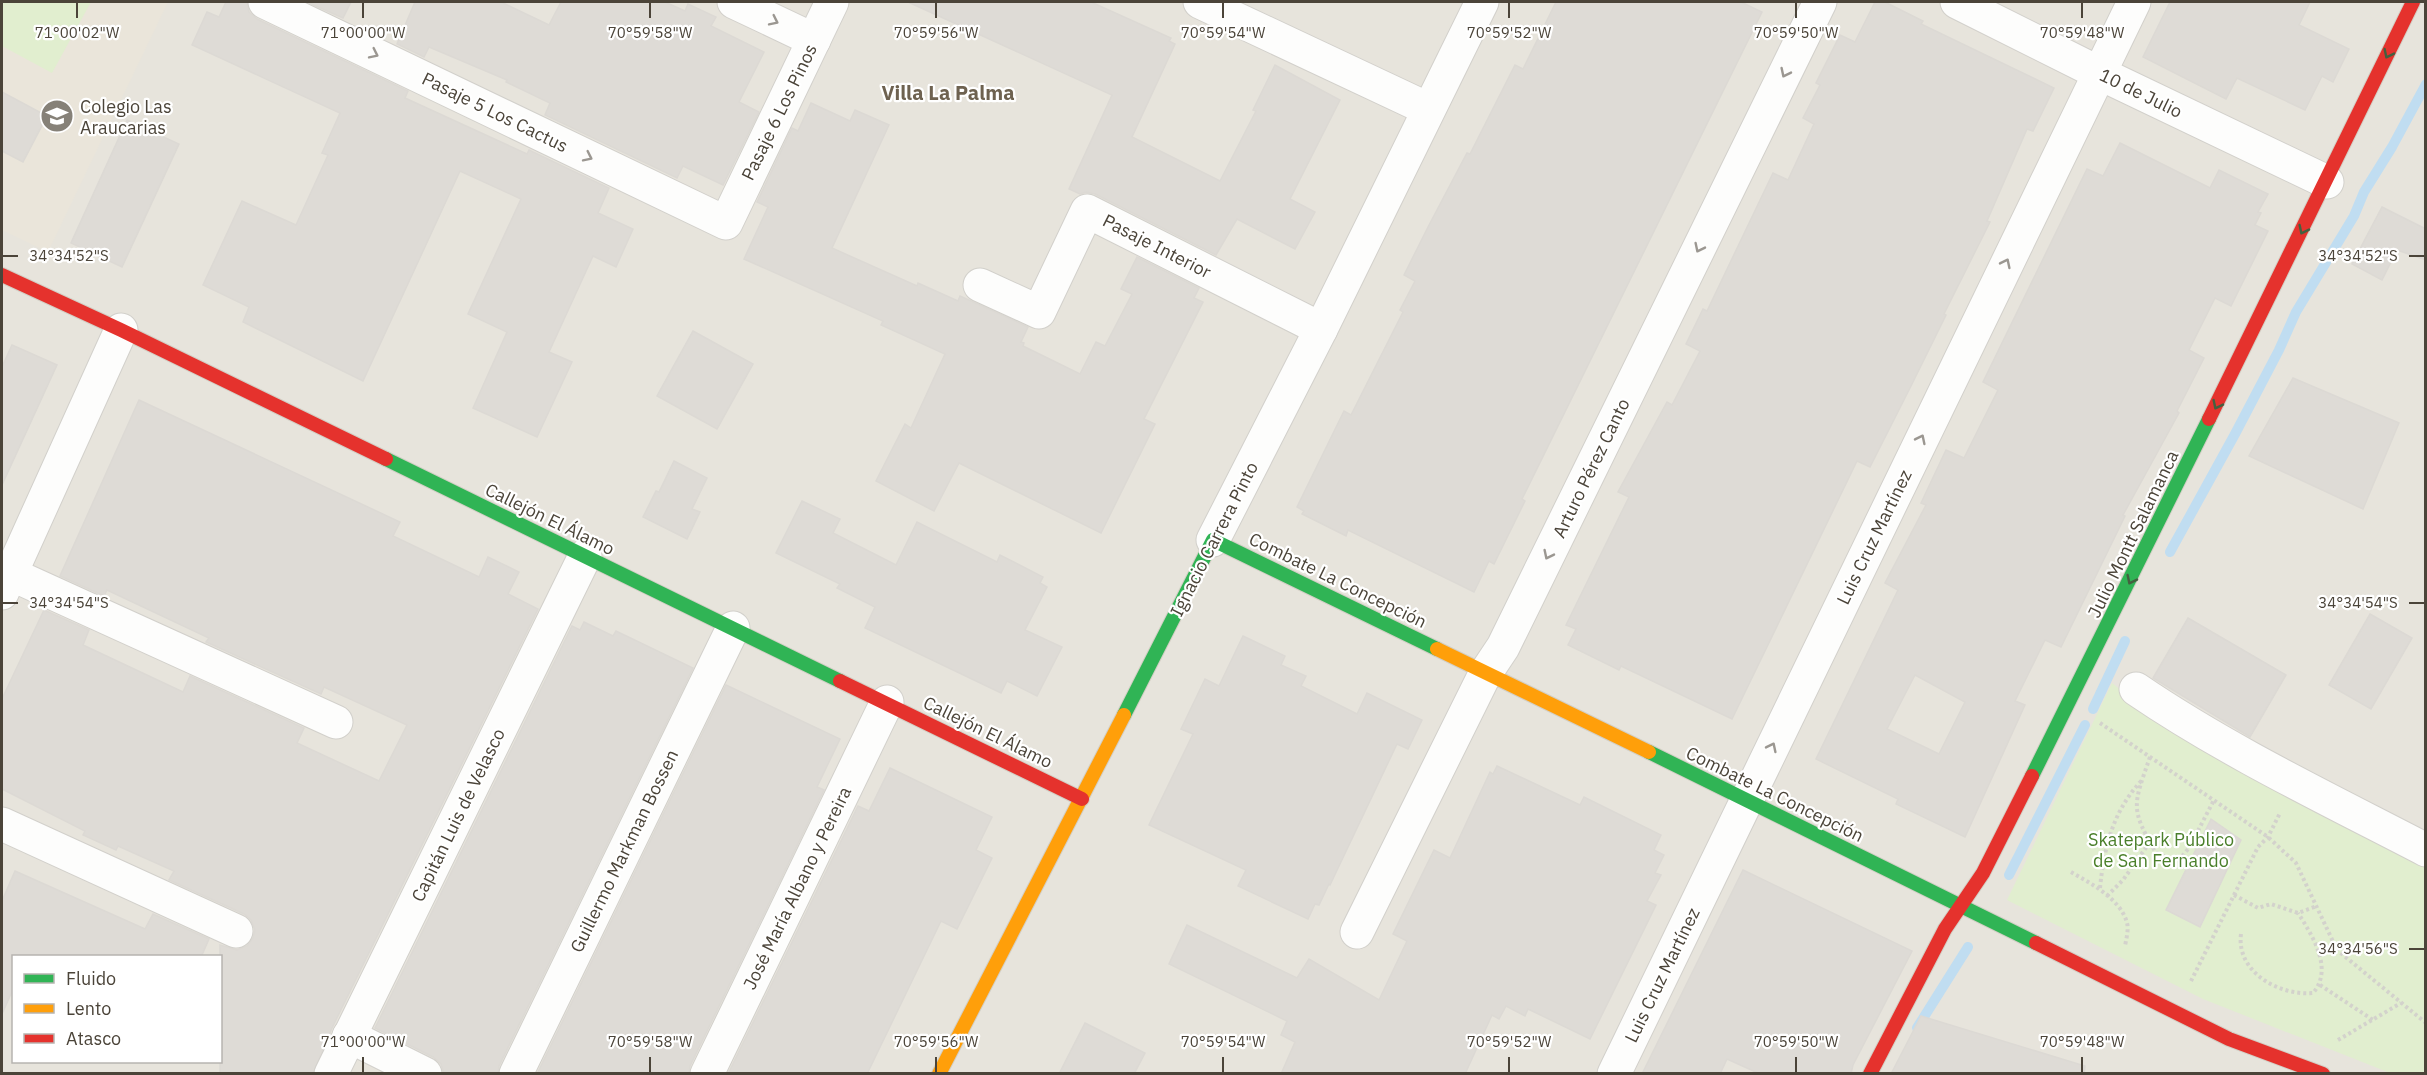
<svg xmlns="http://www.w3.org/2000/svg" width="2427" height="1075" font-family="'IBM Plex Sans',sans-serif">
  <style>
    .residential { fill: #e7e4dc; fill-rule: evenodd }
    .education { fill: #eae5da }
    .park { fill: #e1eecf }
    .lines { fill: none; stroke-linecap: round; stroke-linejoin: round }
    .stream { stroke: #c0ddf1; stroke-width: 10 }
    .building { fill: #dedbd6; stroke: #dcd9d4; stroke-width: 1.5; fill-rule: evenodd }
    .street-casing { stroke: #d2d0cb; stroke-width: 35 }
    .fast-casing { stroke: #d3cfc5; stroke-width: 16 }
    .slow-casing { stroke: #d3cfc5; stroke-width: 16 }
    .jam-casing { stroke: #d3cfc5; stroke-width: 16 }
    .path { stroke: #d3d2cc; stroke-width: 4; stroke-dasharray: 3 3; stroke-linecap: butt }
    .street { stroke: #fdfdfc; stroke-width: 33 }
    .fast { stroke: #30b455; stroke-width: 14 }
    .slow { stroke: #ff9f0a; stroke-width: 14 }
    .jam { stroke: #e5322d; stroke-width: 14 }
    .oneway { stroke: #9b9791 }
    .oneway2 { stroke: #446040 }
    .ticks { fill: none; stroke: #4b4439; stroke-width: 2 }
    .labels { text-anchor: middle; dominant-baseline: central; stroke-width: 4.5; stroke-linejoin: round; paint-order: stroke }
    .street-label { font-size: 18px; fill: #4b4439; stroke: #fff }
    .poi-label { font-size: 18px; fill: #4b4439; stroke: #fff; text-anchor: start }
    .park-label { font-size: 18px; fill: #4a7f2a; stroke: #fff }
    .neighbourhood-label { font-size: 20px; font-weight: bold; fill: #6e6250; stroke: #fff }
    .ticks-label { font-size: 15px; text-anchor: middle; fill: #4b4439; stroke: #fff; stroke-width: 4.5; stroke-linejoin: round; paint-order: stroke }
  </style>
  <rect width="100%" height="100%" fill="#f4f2ee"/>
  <!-- residential -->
  <path class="residential" d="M2 2H2425V1073L2 1074ZM14 956H220V1062H14Z"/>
  <!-- education -->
  <polygon class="education" points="2,2 168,2 48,252 2,230"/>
  <!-- park -->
  <g class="park">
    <polygon points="2,2 91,2 52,73 2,46"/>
    <polygon points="2112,683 2143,708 2425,864 2425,1073 2390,1073 2203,999 2007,900"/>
  </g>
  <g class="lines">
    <!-- stream -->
    <g class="stream">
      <polyline points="2170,552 2235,434 2279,350 2296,312 2354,216 2364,192 2392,147 2426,84"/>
      <polyline points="2093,709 2125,641"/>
      <polyline points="2009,875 2085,725"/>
      <polyline points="1917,1028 1968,947"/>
    </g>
  </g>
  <!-- building -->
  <g class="building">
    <polygon points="226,2 247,2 249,12 257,19 408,91 405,98 527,154 529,150 609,188 598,213 633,229 616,267 593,256 549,352 572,362 537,437 473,408 507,332 468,314 521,199 460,171 363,381 243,322 249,307 203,285 242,201 296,225 328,155 322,153 340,113 192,45 207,12 219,17"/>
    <polygon points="307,2 351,2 343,18"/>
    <polygon points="415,2 501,2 549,25 561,2 665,2 685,11 688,4 716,17 711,26 764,52 739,102 759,112 723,185 683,166 677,178 545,115 550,103 506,82 507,80 429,47 424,57 397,44"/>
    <polygon points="908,2 1091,2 1171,38 1169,41 1175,44 1132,137 1220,181 1256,111 1253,110 1275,65 1340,100 1290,199 1315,212 1295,249 1237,219 1216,255 1095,194 1086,192 1080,194 1069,189 1112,95"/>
    <polygon points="1556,2 1741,2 1762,12 1522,499 1525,501 1494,564 1489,561 1474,592 1348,530 1346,536 1302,514 1304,511 1297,507 1344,411 1351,415 1403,312 1400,310 1415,281 1404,275 1428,227 1467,153 1470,154 1515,65 1523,69"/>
    <polygon points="1875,2 1885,2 1923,21 1921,24 2054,88 2033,131 2027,129 1987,221 1990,222 1944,314 1946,315 1911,386 1870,467 1857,461 1732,719 1621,666 1619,670 1568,645 1576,629 1566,625 1629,497 1618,492 1667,402 1672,405 1700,351 1686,344 1703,309 1707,311 1773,173 1788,180 1814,124 1803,118 1820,85 1816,83 1840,35 1855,42"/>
    <polygon points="2170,2 2310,2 2299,25 2349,49 2333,82 2322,76 2305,110 2237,78 2226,99 2143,57"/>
    <polygon points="2,92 47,116 23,162 2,151"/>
    <polygon points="811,103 850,121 855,110 889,125 832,248 917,286 918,283 958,301 960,296 1028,327 1021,342 1024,343 1023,346 1080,374 1096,342 1105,346 1132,294 1121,289 1137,257 1199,288 1194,298 1203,302 1144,419 1155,424 1101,533 959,463 934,511 876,481 905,424 911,428 945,354 881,325 883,321 744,259 768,207 757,202 792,128 798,131"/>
    <polygon points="127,120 179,144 122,267 71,243"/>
    <path d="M2120 143 2210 188 2219 170 2268 194 2258 212 2261 213 2255 225 2268 231 2231 306 2215 298 2189 350 2204 358 2177 411 2179 413 2123 515 2125 516 2061 647 2045 640 2015 701 2025 705 1965 837 1896 804 1898 799 1816 759 1898 590 1885 583 1926 505 1921 503 1946 450 1964 458 1998 390 1983 382 2087 169 2103 176ZM1915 675 1965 702 1939 754 1887 729Z"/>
    <polygon points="2382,207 2426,229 2426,260 2397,250 2382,280 2352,264"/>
    <polygon points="693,331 753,364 717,429 657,396"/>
    <polygon points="12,345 57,365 2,485 2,367"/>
    <polygon points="2293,378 2399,423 2363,509 2249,456"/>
    <polygon points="139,400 400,522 393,536 479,577 488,557 519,572 508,594 538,609 332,1028 313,1074 220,1074 220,945 237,950 247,946 253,938 255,930 251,920 244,914 169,880 174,871 118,846 116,850 83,835 85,831 2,789 2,699 44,610 89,630 83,645 183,692 190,676 304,728 297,743 379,781 407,725 324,687 321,694 206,642 209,638 107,590 104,596 60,576"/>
    <polygon points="674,461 707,478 692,509 700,512 687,539 643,517 656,491 659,492"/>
    <polygon points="802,501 840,519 833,533 896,565 917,522 997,562 1000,555 1043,577 1040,583 1047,587 1025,630 1062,647 1037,696 1007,681 1001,693 865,628 875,607 837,588 840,584 776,553"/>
    <polygon points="2370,614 2412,638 2371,709 2329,685"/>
    <polygon points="2188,618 2286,675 2250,737 2153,678"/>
    <polygon points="584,622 613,636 616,631 693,668 499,1066 498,1074 444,1074 441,1064 433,1057 375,1028 572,626 580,630"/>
    <polygon points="1243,636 1285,656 1281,665 1306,676 1301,686 1357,714 1367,693 1422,720 1408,749 1397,744 1330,885 1329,884 1319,905 1315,904 1308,919 1238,886 1246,870 1149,825 1193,734 1181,729 1205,679 1219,686"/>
    <polygon points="726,685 840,739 817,787 824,790 690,1066 689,1074 537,1074"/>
    <polygon points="1497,766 1580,805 1584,797 1661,835 1654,850 1664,855 1655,873 1661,875 1647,901 1656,905 1590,1039 1528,1009 1525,1016 1506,1006 1499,1019 1492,1015 1465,1074 1281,1074 1295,1042 1281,1035 1287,1021 1169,964 1187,925 1297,978 1309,959 1379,1000 1407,941 1393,934 1434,850 1450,858 1490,772 1493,774"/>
    <polygon points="890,768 992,817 976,850 992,858 957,929 941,921 867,1074 728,1074 858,806 869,811"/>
    <polygon points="2211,819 2241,840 2200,927 2166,910"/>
    <polygon points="1743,870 1912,951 1853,1065 1851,1074 1760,1074 1727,1059 1720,1074 1642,1074"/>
    <polygon points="15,871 145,929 153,914 209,939 202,955 205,957 14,957 14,987 2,1014 2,901"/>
    <polygon points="1921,1016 2085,1066 2084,1074 1891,1074"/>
    <polygon points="1085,1023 1145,1053 1134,1074 1059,1074"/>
  </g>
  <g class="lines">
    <!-- street casing -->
    <g class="street-casing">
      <g id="street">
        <polyline points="265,2 726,223 832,2"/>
        <polyline points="734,2 814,40"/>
        <polyline points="1200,2 1428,109"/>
        <polyline points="1957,2 2099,73 2327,182"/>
        <polyline points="980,285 1039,312 1087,211 1321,329"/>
        <polyline points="1213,540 1321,329 1482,2"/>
        <polyline points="2,570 336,722"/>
        <polyline points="2,593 121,330"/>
        <path d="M2136 689C2227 751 2328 799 2426 850"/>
        <polyline points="2,824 236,931"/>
        <polyline points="1357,932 1485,674 1503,647 1820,2"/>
        <polyline points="349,1036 425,1074"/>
        <polyline points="331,1074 585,556"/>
        <polyline points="516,1074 733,628"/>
        <polyline points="707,1074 887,702"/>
        <polyline points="1614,1074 2134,2"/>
      </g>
    </g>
    <!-- fast casing -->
    <g class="fast-casing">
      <g id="fast">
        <polyline points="386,459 840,681"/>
        <polyline points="1124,715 1213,540 1437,649"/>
        <polyline points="1649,752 2036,943"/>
        <polyline points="2032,776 2209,419"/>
      </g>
    </g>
    <!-- slow casing -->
    <g class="slow-casing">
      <g id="slow">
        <polyline points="1437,649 1649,752"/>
        <polyline points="939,1074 1124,715"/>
      </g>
    </g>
    <!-- jam casing -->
    <g class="jam-casing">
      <g id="jam">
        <polyline points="2,275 121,330 386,459"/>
        <polyline points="2209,419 2413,2"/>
        <polyline points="840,681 1082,799"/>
        <polyline points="2036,943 2229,1039 2323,1074"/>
        <polyline points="1870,1074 1945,929 1983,873 2032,776"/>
      </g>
    </g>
    <!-- path -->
    <g class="path">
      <polyline points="2100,723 2268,837 2296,863 2337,950 2426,1023"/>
      <path d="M2150 757C2133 806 2130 808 2156 853L2178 861 2189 848 2214 800"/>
      <path d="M2071 872C2090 883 2121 899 2127 923 2129 929 2126 940 2125 946"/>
      <path d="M2100 888C2104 847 2113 811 2142 780"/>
      <polyline points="2234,895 2258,908 2271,904 2298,913 2317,906"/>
      <polyline points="2107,896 2123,880 2150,842"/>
      <path d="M2241 934C2236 972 2279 996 2313 993 2334 969 2312 935 2298 913"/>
      <polyline points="2191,981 2258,847 2268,837 2280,813"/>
      <polyline points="2320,985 2373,1020"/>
      <polyline points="2338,1040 2401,1003"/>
    </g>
    <!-- street -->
    <use href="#street" class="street"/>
    <!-- fast -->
    <use href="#fast" class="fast"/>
    <!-- slow -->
    <use href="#slow" class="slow"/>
    <!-- jam -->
    <use href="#jam" class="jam"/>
  </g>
  <!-- one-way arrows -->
  <defs><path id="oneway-chevron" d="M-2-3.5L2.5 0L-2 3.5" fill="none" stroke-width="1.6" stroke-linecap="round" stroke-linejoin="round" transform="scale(1.5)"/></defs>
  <g class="oneway">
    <use href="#oneway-chevron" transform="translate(774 21) rotate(26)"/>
    <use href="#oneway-chevron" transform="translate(374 54) rotate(26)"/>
    <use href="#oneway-chevron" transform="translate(1785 73) rotate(116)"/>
    <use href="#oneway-chevron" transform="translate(588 157) rotate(26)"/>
    <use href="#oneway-chevron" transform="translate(1699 248) rotate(116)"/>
    <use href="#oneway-chevron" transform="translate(2006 263) rotate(-64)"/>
    <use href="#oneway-chevron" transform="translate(1921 439) rotate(-64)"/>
    <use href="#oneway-chevron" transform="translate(1548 555) rotate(116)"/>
    <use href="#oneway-chevron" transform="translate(1772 747) rotate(-64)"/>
  </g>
  <g class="oneway2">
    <use href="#oneway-chevron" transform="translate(2388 54) rotate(116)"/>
    <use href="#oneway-chevron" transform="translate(2303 230) rotate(116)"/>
    <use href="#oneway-chevron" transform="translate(2217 405) rotate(116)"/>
    <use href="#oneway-chevron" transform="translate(2131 580) rotate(116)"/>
  </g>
  <!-- ticks -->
  <path class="ticks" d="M77 3V18M363 3V18M650 3V18M936 3V18M1223 3V18M1509 3V18M1796 3V18M2082 3V18M3 256H18M2409 256H2424M3 603H18M2409 603H2424M2409 949H2424M363 1057V1072M650 1057V1072M936 1057V1072M1223 1057V1072M1509 1057V1072M1796 1057V1072M2082 1057V1072"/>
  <!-- icons -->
  <defs>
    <g id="school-disc" transform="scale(1.725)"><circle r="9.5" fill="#868178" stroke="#fff"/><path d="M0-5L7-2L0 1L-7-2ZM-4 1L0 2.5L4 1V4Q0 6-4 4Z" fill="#fff"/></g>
  </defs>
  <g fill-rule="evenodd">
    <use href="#school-disc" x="57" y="116"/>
  </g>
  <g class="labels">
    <!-- street labels -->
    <g class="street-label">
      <text transform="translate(2141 93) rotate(26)">10 de Julio</text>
      <text transform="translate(495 112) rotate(26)">Pasaje 5 Los Cactus</text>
      <text transform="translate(779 112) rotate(-64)">Pasaje 6 Los Pinos</text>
      <text transform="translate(1157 246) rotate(27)">Pasaje Interior</text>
      <text transform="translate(1591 468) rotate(-64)">Arturo Pérez Canto</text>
      <text transform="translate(550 519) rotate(26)">Callejón El Álamo</text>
      <text transform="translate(2133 534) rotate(-64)">Julio Montt Salamanca</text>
      <text transform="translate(1874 537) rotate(-64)">Luis Cruz Martínez</text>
      <text transform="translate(1214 539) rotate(-63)">Ignacio Carrera Pinto</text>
      <text transform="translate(1338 580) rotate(26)">Combate La Concepción</text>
      <text transform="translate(988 732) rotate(26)">Callejón El Álamo</text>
      <text transform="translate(1775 794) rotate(26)">Combate La Concepción</text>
      <text transform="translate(458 815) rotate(-64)">Capitán Luis de Velasco</text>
      <text transform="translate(624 851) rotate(-64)">Guillermo Markman Bossen</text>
      <text transform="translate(797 888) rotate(-64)">José María Albano y Pereira</text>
      <text transform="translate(1662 975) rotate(-64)">Luis Cruz Martínez</text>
    </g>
    <!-- poi labels -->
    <g class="poi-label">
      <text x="80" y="106">Colegio Las<tspan x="80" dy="21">Araucarias</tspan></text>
    </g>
    <!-- park labels -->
    <g class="park-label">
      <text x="2161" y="839">Skatepark Público<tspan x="2161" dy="21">de San Fernando</tspan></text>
    </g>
    <!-- neighbourhood labels -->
    <g class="neighbourhood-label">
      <text x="948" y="92">Villa La Palma</text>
    </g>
  </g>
  <g class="ticks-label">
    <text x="77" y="38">71°00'02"W</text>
    <text x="363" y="38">71°00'00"W</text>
    <text x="650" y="38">70°59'58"W</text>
    <text x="936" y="38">70°59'56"W</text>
    <text x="1223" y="38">70°59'54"W</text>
    <text x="1509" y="38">70°59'52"W</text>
    <text x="1796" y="38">70°59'50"W</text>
    <text x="2082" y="38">70°59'48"W</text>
    <text x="69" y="261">34°34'52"S</text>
    <text x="2358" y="261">34°34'52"S</text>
    <text x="69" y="608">34°34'54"S</text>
    <text x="2358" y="608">34°34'54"S</text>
    <text x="2358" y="954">34°34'56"S</text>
    <text x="363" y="1047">71°00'00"W</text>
    <text x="650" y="1047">70°59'58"W</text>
    <text x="936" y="1047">70°59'56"W</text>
    <text x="1223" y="1047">70°59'54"W</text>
    <text x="1509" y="1047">70°59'52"W</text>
    <text x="1796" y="1047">70°59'50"W</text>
    <text x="2082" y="1047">70°59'48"W</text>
  </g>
  <!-- border -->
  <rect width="2427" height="1075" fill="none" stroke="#4b4439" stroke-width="6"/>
  <!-- legend -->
  <rect x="12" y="955" width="210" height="108" fill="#ffffff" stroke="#b7b4b0" stroke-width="1.5"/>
  <rect x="24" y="974" width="30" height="9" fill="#30b455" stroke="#b7b4b0" stroke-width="1.5"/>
  <text x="66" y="985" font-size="18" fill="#4b4439">Fluido</text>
  <rect x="24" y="1004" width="30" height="9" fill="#ff9f0a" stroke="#b7b4b0" stroke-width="1.5"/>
  <text x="66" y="1015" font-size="18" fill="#4b4439">Lento</text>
  <rect x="24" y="1034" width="30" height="9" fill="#e5322d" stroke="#b7b4b0" stroke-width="1.5"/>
  <text x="66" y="1045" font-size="18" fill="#4b4439">Atasco</text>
</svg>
